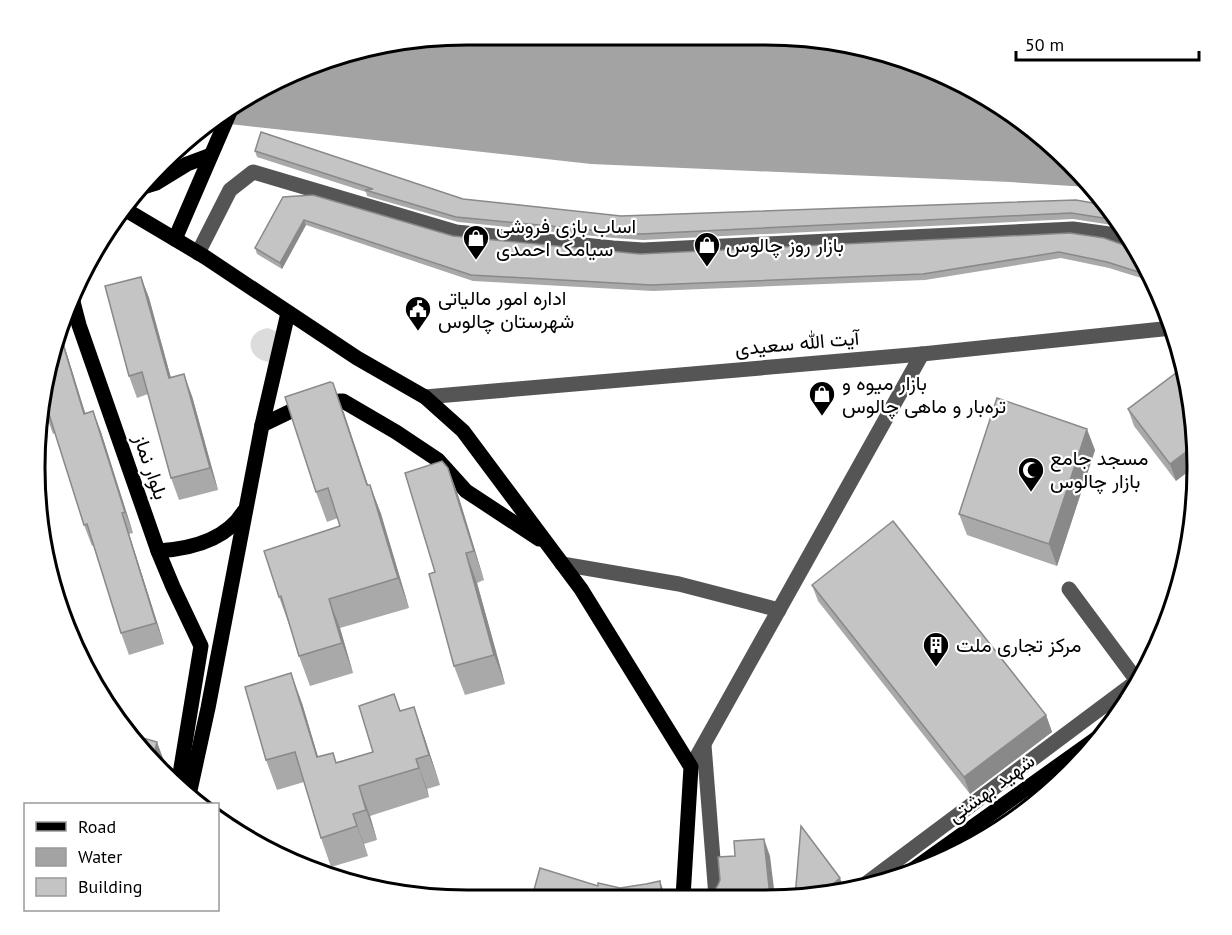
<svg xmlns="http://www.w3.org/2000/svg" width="1232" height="935" font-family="'PT Sans',Vazirmatn,sans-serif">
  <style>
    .green { fill: #dcdcdc }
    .water { fill: #a3a3a3 }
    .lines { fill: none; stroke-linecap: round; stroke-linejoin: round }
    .minor { stroke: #555; stroke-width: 15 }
    .major { stroke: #000; stroke-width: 15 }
    .wall { fill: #a9a9a9 }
    .shaded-wall { fill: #898989 }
    .building { fill: #c4c4c4; stroke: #898989; stroke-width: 1.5 }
    .labels { text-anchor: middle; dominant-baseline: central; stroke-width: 4.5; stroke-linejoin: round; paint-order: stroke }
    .poi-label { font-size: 20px; fill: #000; stroke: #fff; text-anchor: start }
    .street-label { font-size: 20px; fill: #000; stroke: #fff }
    .rim { fill: none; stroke: #000; stroke-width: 3 }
  </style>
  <rect width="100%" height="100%" fill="#fff"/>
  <!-- green -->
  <path class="green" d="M268 328 278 332 269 362C245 359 244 331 268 328Z"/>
  <!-- water -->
  <polygon class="water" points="468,35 792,35 877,49 956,79 1028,124 1088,187 1010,182 591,164 212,122 251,93 355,49"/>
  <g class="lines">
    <!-- minor -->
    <g class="minor">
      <polyline points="198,253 230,190 253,172 456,232 613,248 643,250 1073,229 1109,234 1133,244"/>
      <polyline points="425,397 922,354 1172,328"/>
      <polyline points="562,564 679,584 779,610"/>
      <polyline points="1069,589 1138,682"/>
      <polyline points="704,745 716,897"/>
      <polyline points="691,767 922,354"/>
      <polyline points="860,888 1141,678"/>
    </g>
    <!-- major -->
    <g class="major">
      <polyline points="143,187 156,183 187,164 211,155"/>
      <polyline points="126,210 205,257 357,358 425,397 463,431 581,589 691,767 683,897"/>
      <polyline points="175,239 232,107"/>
      <polyline points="72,298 79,325 158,551 173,587 201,646 178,786"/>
      <polyline points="262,425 310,402 343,401 396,432 438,460 466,491 539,539"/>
      <path d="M158 551C190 549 226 541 244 511"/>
      <polyline points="189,795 208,708 262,425 288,313"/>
      <polyline points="901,878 1104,733"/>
    </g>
  </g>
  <!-- wall -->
  <g class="wall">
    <polygon points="255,151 463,199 621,216 1104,205 1124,227 1127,231 1112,225 1073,219 643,240 614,238 458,222 367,196 366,192 257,157"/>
    <polygon points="283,197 453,236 640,254 1132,248 1135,247 1154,282 1109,268 1061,258 925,280 653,291 473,281 306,225 282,269 257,254 255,248"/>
    <polygon points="141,277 149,298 171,378 192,396 218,490 179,500 171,478 148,394 137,398 129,376"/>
    <polygon points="66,316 70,329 60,332 85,413 93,411 101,432 133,533 129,534 164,644 129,655 121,633 94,545 92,546 84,525 55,433 53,434 45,412 43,383"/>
    <polygon points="1184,367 1176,481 1134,426 1128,409"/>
    <polygon points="344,413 368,485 370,485 381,514 409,608 340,628 353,673 310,686 299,656 290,626 290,627 279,597 340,526 338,518 327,522 316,492"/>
    <polygon points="1095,450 1057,566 967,535 959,514"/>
    <polygon points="448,468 459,498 484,580 477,583 505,684 465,695 454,666 435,572"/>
    <polygon points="812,585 1046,715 1052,732 970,794 818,601"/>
    <polygon points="394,694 400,711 424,736 440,785 427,789 429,797 370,816 377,840 364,844 368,856 331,867 321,838 304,782 277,790 266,760 302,703 318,757 336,762 373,752"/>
  </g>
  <!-- shaded-wall -->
  <g class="shaded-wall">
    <polygon points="304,220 306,225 282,269 280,263"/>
    <polygon points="141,277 149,298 177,400 169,378"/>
    <polygon points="60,332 92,435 84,414 60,334"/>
    <polygon points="184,374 192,396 218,490 210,468"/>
    <polygon points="333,383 344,413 378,515 367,485"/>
    <polygon points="93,411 101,432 133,533 125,512"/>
    <polygon points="1087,429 1095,450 1057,566 1049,544"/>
    <polygon points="1195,445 1197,465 1176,481 1170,464"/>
    <polygon points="448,468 459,498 484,580 474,551"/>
    <polygon points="370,485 381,514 409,608 398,578"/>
    <polygon points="122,513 129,534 164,644 156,623"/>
    <polygon points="466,553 477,583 505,684 494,655"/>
    <polygon points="329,599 340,628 353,673 342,643"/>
    <polygon points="291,673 302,703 327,787 317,757"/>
    <polygon points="414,707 424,736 440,785 429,755"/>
    <polygon points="1046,715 1052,732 970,794 964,777"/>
    <polygon points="157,742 163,758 160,772 152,762"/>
    <polygon points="416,759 427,789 429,797 419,768"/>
    <polygon points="359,786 370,816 377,840 366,810"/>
    <polygon points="353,814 364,844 368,856 357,826"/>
    <polygon points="764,839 770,856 775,897 770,897"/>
    <polygon points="840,878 845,891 818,897"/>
    <polygon points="660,881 664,892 665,897 662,897"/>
  </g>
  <!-- building -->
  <g class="building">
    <polygon points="261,132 463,199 621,216 1076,200 1104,205 1122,224 1110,219 1071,213 641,234 612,232 456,217 365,190 373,189 255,151"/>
    <polygon points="313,195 453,236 640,254 1070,233 1104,238 1132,248 1135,247 1151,276 1107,262 1059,252 923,274 651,285 471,275 304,220 280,263 255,248 283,197"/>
    <polygon points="141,277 169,378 184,374 210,468 171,478 142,372 129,376 105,286"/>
    <polygon points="60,334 84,414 93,411 125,512 122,513 156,623 121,633 87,524 84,525 48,411 45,412 42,401 43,383"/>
    <polygon points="1184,367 1189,383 1195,445 1170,464 1128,409"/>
    <polygon points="330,382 333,383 367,485 370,485 398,578 329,599 342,643 299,656 281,596 279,597 264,551 340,526 328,488 316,492 285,397"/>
    <polygon points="997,398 1087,429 1049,544 959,514"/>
    <polygon points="442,461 448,468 474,551 466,553 494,655 454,666 429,574 435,572 405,473"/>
    <polygon points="893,521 1046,715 964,777 812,585"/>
    <polygon points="291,673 317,757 333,753 336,763 373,752 359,706 394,694 400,711 414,707 429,755 416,759 419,768 359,786 366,810 353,814 357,826 321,838 295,752 266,760 245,687"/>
    <polygon points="129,734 157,742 152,762"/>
    <polygon points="801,826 840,878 818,897 795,897"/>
    <polygon points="764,839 770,897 716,897 716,888 718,885 720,880 718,857 735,856 734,841"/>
    <polygon points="540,868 598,886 598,883 620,888 646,884 660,881 662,897 532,897"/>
  </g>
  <!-- icons -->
  <defs>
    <g id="shop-pin" transform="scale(1.35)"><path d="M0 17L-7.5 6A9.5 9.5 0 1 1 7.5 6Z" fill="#000" stroke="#fff"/><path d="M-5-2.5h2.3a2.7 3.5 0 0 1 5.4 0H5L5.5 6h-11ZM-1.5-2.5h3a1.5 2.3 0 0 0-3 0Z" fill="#fff"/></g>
    <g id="civic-pin" transform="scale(1.35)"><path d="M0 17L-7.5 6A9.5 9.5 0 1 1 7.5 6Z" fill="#000" stroke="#fff"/><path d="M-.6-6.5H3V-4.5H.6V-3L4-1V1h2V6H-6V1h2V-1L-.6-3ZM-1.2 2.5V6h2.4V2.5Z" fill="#fff"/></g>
    <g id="mosque-pin" transform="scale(1.35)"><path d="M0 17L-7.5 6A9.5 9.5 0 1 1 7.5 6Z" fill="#000" stroke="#fff"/><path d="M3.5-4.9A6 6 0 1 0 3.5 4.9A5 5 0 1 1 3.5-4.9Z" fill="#fff"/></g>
    <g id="building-pin" transform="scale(1.35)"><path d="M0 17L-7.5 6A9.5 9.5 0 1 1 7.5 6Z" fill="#000" stroke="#fff"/><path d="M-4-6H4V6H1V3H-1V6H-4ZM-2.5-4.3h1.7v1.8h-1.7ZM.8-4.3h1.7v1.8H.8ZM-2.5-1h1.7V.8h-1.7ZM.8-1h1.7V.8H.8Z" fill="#fff"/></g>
  </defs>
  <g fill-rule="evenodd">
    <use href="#shop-pin" x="476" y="238"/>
    <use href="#shop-pin" x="707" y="245"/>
    <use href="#civic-pin" x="418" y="309"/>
    <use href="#shop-pin" x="822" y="394"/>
    <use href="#mosque-pin" x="1031" y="470"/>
    <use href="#building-pin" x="936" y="645"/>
  </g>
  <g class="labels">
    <!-- poi labels -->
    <g class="poi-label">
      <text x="496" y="226">اساب بازی فروشی<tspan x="496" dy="23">سیامک احمدی</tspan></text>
      <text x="726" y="245">بازار روز چالوس</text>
      <text x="438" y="298">اداره امور مالیاتی<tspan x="438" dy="23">شهرستان چالوس</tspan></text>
      <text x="842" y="383">بازار میوه و<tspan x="842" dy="23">تره‌بار و ماهی چالوس</tspan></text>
      <text x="1050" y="458">مسجد جامع<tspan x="1050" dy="23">بازار چالوس</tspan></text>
      <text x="956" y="645">مرکز تجاری ملت</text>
    </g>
    <!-- street labels -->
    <g class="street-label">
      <text transform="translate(797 343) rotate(-5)">آیت الله سعیدی</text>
      <text transform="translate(151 467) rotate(71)">بلوار نماز</text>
      <text transform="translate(991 788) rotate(-36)">شهید بهشتی</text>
    </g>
  </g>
  <!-- crop -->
  <path d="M0 0H1232V935H0ZM467 45H765A422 422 0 0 1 1187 467V468A422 422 0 0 1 765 890H467A422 422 0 0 1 45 468V467A422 422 0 0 1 467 45Z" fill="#fff" fill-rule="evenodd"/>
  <path class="rim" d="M467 45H765A422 422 0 0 1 1187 467V468A422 422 0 0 1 765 890H467A422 422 0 0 1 45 468V467A422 422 0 0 1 467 45Z"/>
  <!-- legend -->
  <rect x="24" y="803" width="195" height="108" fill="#ffffff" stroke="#999999" stroke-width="1.5"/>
  <rect x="36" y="822" width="30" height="9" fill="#000000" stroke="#999999" stroke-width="1.5"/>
  <text x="78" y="833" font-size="18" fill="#000000">Road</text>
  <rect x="36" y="848" width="30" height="18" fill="#a3a3a3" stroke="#999999" stroke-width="1.5"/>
  <text x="78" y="863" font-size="18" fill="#000000">Water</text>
  <rect x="36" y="878" width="30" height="18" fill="#c4c4c4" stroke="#999999" stroke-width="1.5"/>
  <text x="78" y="893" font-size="18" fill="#000000">Building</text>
  <!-- scale -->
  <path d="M1016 51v9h183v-9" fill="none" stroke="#000000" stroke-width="3"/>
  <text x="1025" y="51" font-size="18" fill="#000000" stroke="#ffffff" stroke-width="4.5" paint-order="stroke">50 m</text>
</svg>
